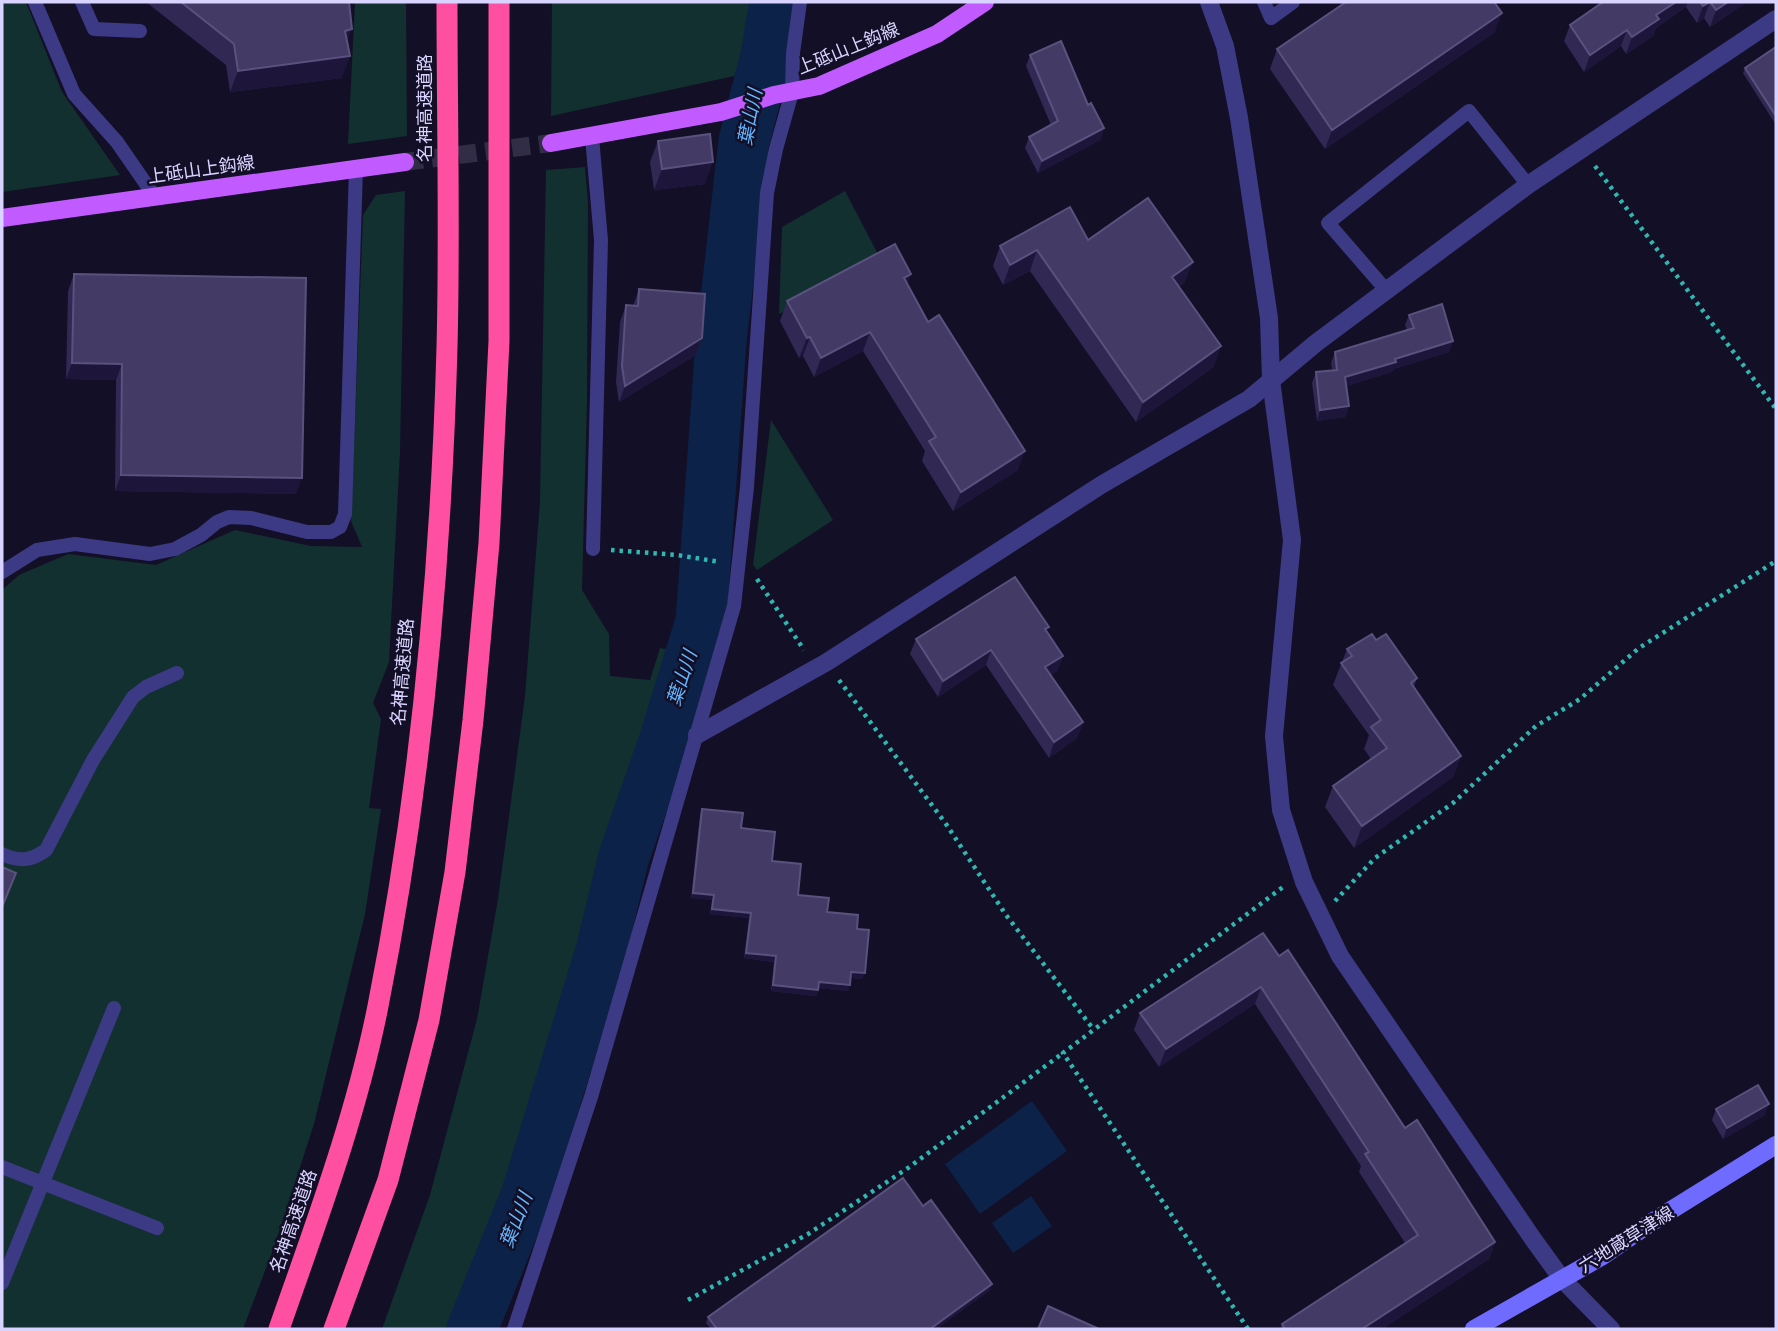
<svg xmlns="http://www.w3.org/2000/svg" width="1778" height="1331" font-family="Poppins,'Noto Sans JP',sans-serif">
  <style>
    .green { fill: #12302f }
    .water { fill: #0c2248 }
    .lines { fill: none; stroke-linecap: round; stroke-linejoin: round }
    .river { stroke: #0c2248; stroke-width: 51 }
    .primary-tunnel { stroke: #312d47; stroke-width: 18; stroke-dasharray: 18 9; stroke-linecap: butt }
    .path { stroke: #2fb8b0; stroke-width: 4.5; stroke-dasharray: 3.5 5; stroke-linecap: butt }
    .service { stroke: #3d3a85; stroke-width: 14 }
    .minor { stroke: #3d3a85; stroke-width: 18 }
    .secondary { stroke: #6f6bff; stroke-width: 18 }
    .primary { stroke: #c25bff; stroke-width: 18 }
    .motorway { stroke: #ff4fa3; stroke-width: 21 }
    .wall { fill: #312854 }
    .shaded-wall { fill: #1d163a }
    .building { fill: #433a66; stroke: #5a527e; stroke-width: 2 }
    .labels { text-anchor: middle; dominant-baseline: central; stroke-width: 5; stroke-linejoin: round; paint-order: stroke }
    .street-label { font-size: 18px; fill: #d9d4ff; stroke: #130f26 }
    .water-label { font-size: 19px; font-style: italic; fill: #62b6ff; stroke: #130f26 }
  </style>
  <rect width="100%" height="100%" fill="#130f26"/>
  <!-- green -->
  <g class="green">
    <polygon points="2,2 26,2 62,92 120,175 2,192"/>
    <polygon points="355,2 406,2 407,136 348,144"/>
    <polygon points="552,2 759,2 748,73 551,116"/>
    <polygon points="585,167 588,203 587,402 582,590 609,634 610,676 650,680 660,648 682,652 646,763 616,839 591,954 517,1180 492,1254 459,1329 382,1329 430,1195 477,1019 498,899 525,696 540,501 546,170"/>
    <polygon points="405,191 400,452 389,662 373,703 381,719 369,808 381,809 365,914 314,1124 274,1247 243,1329 2,1329 2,590 19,575 68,554 156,565 235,530 311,546 362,547 351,521 363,215 376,195"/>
    <polygon points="845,191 880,258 779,314 782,227"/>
    <polygon points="771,420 833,520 757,570 753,565"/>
  </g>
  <!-- water -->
  <g class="water">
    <polygon points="1032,1101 1067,1151 980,1214 945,1164"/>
    <polygon points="1031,1196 1052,1226 1013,1253 992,1223"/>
  </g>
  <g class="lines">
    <!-- river -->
    <polyline class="river" points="472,1329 526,1196 601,951 624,856 664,742 701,621 721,342 744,141 766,56 775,2"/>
    <!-- primary-tunnel -->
    <polyline class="primary-tunnel" points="405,162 551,143"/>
    <!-- path -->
    <g class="path">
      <polyline points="1595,166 1776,409"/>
      <polyline points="611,550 677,555 720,562"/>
      <polyline points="757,579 804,650"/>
      <polyline points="839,680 946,824 1006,915 1094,1030"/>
      <polyline points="1335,901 1375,858 1453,803 1536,726 1580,699 1639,648 1776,561"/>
      <polyline points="688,1300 808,1234 908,1168 1063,1053"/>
      <polyline points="1248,1329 1063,1053 1283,887"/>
    </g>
    <!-- service -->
    <g class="service">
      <polyline points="35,2 74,94 117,142 155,197"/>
      <polyline points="82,2 94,29 140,31"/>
      <polyline points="1264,2 1271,18 1293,2"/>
      <polyline points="592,137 601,240 593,549"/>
      <polyline points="1386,290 1328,223 1469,111 1528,185"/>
      <polyline points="2,572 37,550 75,544 150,554 175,549 201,535 217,522 229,517 251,518 307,532 331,532 340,527 345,514 356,169"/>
      <path d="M2 854C19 862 31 861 46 850L93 760 133 697 146 687 177 673"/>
      <polyline points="2,1167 157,1228"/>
      <polyline points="2,1283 114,1008"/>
      <polyline points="514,1329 591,1097 734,606 747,487 767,193 776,149 792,92 793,53 800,2"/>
    </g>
    <!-- minor -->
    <g class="minor">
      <polyline points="1209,2 1225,46 1239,118 1269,318 1271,380 1292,540 1274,736 1281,810 1304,882 1340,956 1533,1239 1562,1279 1611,1329"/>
      <polyline points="697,735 827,662 1101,485 1249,399 1316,343 1528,185 1776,19"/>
    </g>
    <!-- secondary -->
    <polyline class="secondary" points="1474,1329 1601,1257 1652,1222 1776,1145"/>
    <!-- primary -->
    <g class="primary">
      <polyline points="551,143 721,112 774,95 819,86 937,34 985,2"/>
      <polyline points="2,218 405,162"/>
    </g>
    <!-- motorway -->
    <g class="motorway">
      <path d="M279 1329C316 1223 356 1117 378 1006 421 790 441 567 447 347 450 232 447 117 447 2"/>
      <polyline points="334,1329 388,1180 429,1020 455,872 473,720 489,543 499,341 499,2"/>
    </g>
  </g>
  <!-- wall -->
  <g class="wall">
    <polygon points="146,2 349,2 347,42 342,78 230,92 226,65"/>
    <polygon points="1603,2 1747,2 1710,27 1704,18 1697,23 1686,7 1656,28 1653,36 1626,54 1621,46 1584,72 1564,41 1570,25"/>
    <polygon points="1495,32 1325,149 1270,69 1277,49"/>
    <polygon points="1776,47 1776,125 1743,73 1745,68"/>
    <polygon points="1030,55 1088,105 1104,128 1100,140 1038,173 1025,148 1029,137 1051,125 1026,66"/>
    <polygon points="658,141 705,184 654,190 650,162"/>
    <polygon points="1088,240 1185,282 1179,287 1214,367 1136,422 1030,271 1003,285 993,266 1000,246"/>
    <polygon points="74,274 296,494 115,491 116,380 66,379 68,291"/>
    <polygon points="908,284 928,322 1018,470 953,511 922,461 925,451 863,351 814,377 803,356 799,358 780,321 787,301"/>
    <polygon points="639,289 702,338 696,355 619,402 616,382 620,322 626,305 633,306"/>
    <polygon points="1409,315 1453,341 1449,352 1394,369 1392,372 1346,386 1349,406 1345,417 1317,421 1312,383 1316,372 1332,370 1331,363 1335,352 1407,330 1405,325"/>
    <polygon points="1047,632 1063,656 1057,671 1051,675 1083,722 1077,738 1049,758 986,665 938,697 910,654 916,639"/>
    <polygon points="1376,640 1417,678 1414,687 1461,756 1453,777 1354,848 1325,807 1333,786 1371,759 1364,749 1369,735 1333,685 1347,649"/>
    <polygon points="702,809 741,828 772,861 798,895 857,929 862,979 851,978 848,991 819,988 816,996 771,991 774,962 744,958 749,918 710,914 712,900 691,898 700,815"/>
    <polygon points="1279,956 1405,1128 1495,1242 1489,1259 1382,1329 1280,1329 1282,1324 1405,1243 1359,1172 1361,1166 1255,1004 1159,1067 1134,1030 1140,1013"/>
    <polygon points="1716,1109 1765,1115 1723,1139 1712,1120"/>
    <polygon points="923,1206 990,1290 936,1329 711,1329 706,1323 708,1317"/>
  </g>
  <!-- shaded-wall -->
  <g class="shaded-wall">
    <polygon points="1676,2 1688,2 1686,7 1656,28 1653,36 1626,54 1632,37 1656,15"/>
    <polygon points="1710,2 1704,18 1697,23 1703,6"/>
    <polygon points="1728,2 1747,2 1710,27 1716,10"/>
    <polygon points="1502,13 1495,32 1325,149 1332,130"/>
    <polygon points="352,29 344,51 345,31"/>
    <polygon points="1627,30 1621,46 1584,72 1590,55"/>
    <polygon points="350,56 342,78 230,92 238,71"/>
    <polygon points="1104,128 1100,140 1038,173 1042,161"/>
    <polygon points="713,162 705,184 654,190 662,169"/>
    <polygon points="1037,250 1030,271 1003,285 1010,265"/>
    <polygon points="1193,262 1185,282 1165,297 1172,277"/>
    <polygon points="911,274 904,294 904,278"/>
    <polygon points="870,332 863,351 814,377 821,358"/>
    <polygon points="810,337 803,356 799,358 807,338"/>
    <polygon points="702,338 696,355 619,402 625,386"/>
    <polygon points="1453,341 1449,352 1394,369 1392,372 1341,388 1345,377 1395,359"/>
    <polygon points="1221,346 1214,367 1136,422 1143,402"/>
    <polygon points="72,363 122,364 116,380 66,379"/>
    <polygon points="1349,406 1345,417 1317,421 1320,410"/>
    <polygon points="1025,451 1018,470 953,511 961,492"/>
    <polygon points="121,475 302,478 296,494 115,491"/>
    <polygon points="991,650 986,665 938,697 943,681"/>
    <polygon points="1063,656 1057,671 1040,683 1045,667"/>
    <polygon points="1083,722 1077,738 1049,758 1054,742"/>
    <polygon points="1461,756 1453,777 1354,848 1362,826"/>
    <polygon points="693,893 714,895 712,900 691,898"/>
    <polygon points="712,909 751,913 749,918 710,914"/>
    <polygon points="746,953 776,956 774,962 744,958"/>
    <polygon points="851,972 865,973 862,979 849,978"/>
    <polygon points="819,982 850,985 848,991 817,988"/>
    <polygon points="773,985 818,990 816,996 771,991"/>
    <polygon points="1261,987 1255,1004 1159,1067 1166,1049"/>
    <polygon points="1769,1104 1765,1115 1723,1139 1727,1128"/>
    <polygon points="1495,1242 1489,1259 1382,1329 1362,1329"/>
    <polygon points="992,1284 990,1290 936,1329 930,1329"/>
  </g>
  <!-- building -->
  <g class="building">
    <polygon points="181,2 349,2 352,29 345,31 350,56 238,71 234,44"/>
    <polygon points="1346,2 1494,2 1502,13 1332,130 1277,49"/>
    <polygon points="1603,2 1676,2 1656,15 1659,19 1632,37 1627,30 1590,55 1570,25"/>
    <polygon points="1700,2 1710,2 1703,6"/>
    <polygon points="1710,2 1728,2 1716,10"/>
    <polygon points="1061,41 1088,105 1091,103 1104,128 1042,161 1029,137 1058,121 1030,55"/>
    <polygon points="1776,47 1776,116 1745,68"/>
    <polygon points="710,134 713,162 662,169 658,141"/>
    <polygon points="1148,198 1193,262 1172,277 1221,346 1143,402 1037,250 1010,265 1000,246 1070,207 1088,240"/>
    <polygon points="895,244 911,274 904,278 928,322 939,315 1025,451 961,492 929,441 936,437 870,332 821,358 810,337 807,338 787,301"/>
    <polygon points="74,274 306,278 302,478 121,475 122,364 72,363"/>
    <polygon points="639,289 705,294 702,338 625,386 622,366 626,305 638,306"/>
    <polygon points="1442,304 1453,341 1395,359 1396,362 1345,377 1349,406 1320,410 1316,372 1337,370 1335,352 1414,328 1409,315"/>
    <polygon points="1015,577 1049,627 1045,629 1063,656 1045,667 1083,722 1054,742 991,650 943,681 916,639"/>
    <polygon points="1372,634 1376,640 1386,634 1417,678 1411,683 1461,756 1362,826 1333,786 1387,748 1371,727 1381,720 1341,663 1352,656 1347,649"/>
    <polygon points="702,809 743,813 741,828 775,832 772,861 801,864 798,895 829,898 827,912 858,915 857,929 869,930 865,973 851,972 850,985 819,982 818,990 773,985 776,956 746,953 751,913 712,909 714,895 693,893"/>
    <polygon points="2,867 16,873 2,907"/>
    <polygon points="1263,933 1279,956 1288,950 1405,1128 1417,1120 1495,1242 1362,1329 1285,1329 1282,1324 1418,1235 1365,1154 1369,1152 1261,987 1166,1049 1140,1013"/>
    <polygon points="1758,1085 1769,1104 1727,1128 1716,1109"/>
    <polygon points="903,1178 923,1206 931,1200 992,1284 930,1329 717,1329 708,1317"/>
    <polygon points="1048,1306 1099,1329 1038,1329"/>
  </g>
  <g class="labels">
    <!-- street labels -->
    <g class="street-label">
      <text transform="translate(848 48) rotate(-22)">上砥山上鈎線</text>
      <text transform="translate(424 108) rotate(-90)">名神高速道路</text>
      <text transform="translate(201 169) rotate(-8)">上砥山上鈎線</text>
      <text transform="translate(402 672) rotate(-85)">名神高速道路</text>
      <text transform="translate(293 1221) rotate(-71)">名神高速道路</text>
      <text transform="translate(1626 1239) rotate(-32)">六地蔵草津線</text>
    </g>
    <!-- water labels -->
    <g class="water-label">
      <text transform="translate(750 117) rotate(-79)">葉山川</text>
      <text transform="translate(682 678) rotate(-72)">葉山川</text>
      <text transform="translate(516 1220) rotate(-69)">葉山川</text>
    </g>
  </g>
  <!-- border -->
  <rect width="1778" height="1331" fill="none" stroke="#d9d4ff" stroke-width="7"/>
</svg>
